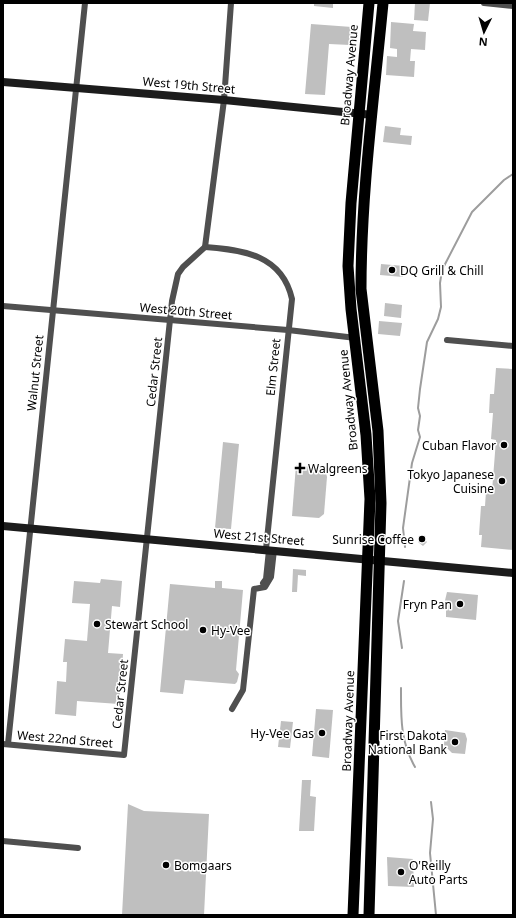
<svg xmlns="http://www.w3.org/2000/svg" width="516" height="918" font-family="'Noto Sans',sans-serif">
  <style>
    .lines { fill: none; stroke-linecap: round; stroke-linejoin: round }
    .stream { stroke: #9d9d9d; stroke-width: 2 }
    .building { fill: #bfbfbf }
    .street { stroke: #4f4f4f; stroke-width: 6 }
    .secondary { stroke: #1c1c1c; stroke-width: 8 }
    .highway { stroke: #000; stroke-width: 11 }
    .poi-dot { fill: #000; stroke: #fff; stroke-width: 1.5 }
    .labels { text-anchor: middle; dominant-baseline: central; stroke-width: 3; stroke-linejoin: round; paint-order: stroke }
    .street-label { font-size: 12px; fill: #000; stroke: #fff }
    .poi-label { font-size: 12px; fill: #000; stroke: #fff; text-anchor: start }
  </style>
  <rect width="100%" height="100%" fill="#fff"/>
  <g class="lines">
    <!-- stream -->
    <g class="stream">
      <polyline points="405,547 403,528 412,463 420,437 418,430 420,416 418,408 420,389 427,342 438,319 441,307 440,283 442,270 472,212 504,180 513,174"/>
      <polyline points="402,648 398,621 404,581"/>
      <path d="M401 688C401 717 400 741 415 767"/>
      <polyline points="431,802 433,819 430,853 436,915"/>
    </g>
  </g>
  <!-- building -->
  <g class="building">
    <polygon points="314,3 333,3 333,8 314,6"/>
    <polygon points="415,3 430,3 428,21 414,20"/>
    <polygon points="391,22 414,24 413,31 426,32 425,50 411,49 410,61 415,61 414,77 386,75 387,56 397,57 397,49 390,48"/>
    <polygon points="311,24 352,27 350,45 329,44 325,95 305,94"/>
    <polygon points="385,126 401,128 400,135 412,136 411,145 383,142"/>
    <polygon points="381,264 404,266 403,277 380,275"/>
    <polygon points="385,303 402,305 401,318 384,316"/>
    <polygon points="379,321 402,323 400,336 378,334"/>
    <polygon points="496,368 513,369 513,550 481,547 482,535 479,535 481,506 485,506 486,491 492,491 496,440 491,439 493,413 489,413 490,394 494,394"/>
    <polygon points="223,442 239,444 231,529 215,528"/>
    <polygon points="296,465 325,468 327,477 324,514 319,518 292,516"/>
    <polygon points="422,537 427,542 423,546 418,542"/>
    <polygon points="293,569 306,570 306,576 298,575 297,592 292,592"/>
    <polygon points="101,579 122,581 120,607 112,606 108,653 123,654 119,704 77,701 76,716 55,714 57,681 66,682 67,662 63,662 65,639 87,641 90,604 72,603 74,581 100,583"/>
    <polygon points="215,581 222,581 222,588 243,590 236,670 239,674 237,682 235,684 185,680 183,694 160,692 170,584 215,588"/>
    <polygon points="447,592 478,595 476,620 446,617 446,609 443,609"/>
    <polygon points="316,709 333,710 329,758 312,756"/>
    <polygon points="281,721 293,722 290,748 278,747"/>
    <polygon points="445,730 465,733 467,739 465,754 452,753 444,745"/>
    <polygon points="302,780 311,780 310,796 316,797 314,831 299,831"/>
    <polygon points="128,804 144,811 209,814 204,915 122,915"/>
    <polygon points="387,857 413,859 414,887 388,886"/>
  </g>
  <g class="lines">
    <!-- street -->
    <g class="street">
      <polyline points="484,3 513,6"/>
      <path d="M205 247C244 250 282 255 292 299L266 549"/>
      <polyline points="3,306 288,330 356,338"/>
      <polyline points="447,340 513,346"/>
      <polyline points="263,583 266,579 269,550"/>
      <polyline points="232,709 243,690 254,589 265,587 271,577 274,550"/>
      <polyline points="3,744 124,755 172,301 178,274 183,267 205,247 224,100 231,3"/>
      <polyline points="8,744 85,3"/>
      <polyline points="3,841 78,848"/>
    </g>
    <!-- secondary -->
    <g class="secondary">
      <polyline points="3,82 224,100 373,115"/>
      <polyline points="3,526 513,573"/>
    </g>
    <!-- highway -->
    <g class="highway">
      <polyline points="353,915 370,499 366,435 351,309 348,266 351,203 369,3"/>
      <path d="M369 915 381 503 378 431 361 289C361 194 374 98 383 3"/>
    </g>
  </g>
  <!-- markers -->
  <g class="poi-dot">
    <circle cx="392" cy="270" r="4"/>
    <circle cx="504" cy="445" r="4"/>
    <path d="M298 462h4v4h4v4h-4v4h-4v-4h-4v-4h4z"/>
    <circle cx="502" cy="481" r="4"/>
    <circle cx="422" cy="539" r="4"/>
    <circle cx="460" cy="604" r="4"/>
    <circle cx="97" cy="624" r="4"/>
    <circle cx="203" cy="630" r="4"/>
    <circle cx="322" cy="733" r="4"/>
    <circle cx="455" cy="742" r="4"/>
    <circle cx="166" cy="865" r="4"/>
    <circle cx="401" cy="872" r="4"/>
  </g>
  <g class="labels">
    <!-- street labels -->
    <g class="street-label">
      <text transform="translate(349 75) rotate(-85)">Broadway Avenue</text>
      <text transform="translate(189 85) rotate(5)">West 19th Street</text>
      <text transform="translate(186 311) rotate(5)">West 20th Street</text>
      <text transform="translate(273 367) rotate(-84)">Elm Street</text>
      <text transform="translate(154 372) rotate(-84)">Cedar Street</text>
      <text transform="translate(35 373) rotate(-84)">Walnut Street</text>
      <text transform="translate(348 400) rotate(-96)">Broadway Avenue</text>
      <text transform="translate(259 537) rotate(5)">West 21st Street</text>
      <text transform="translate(120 694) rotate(-84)">Cedar Street</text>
      <text transform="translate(348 721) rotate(-88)">Broadway Avenue</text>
      <text transform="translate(65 739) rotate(5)">West 22nd Street</text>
    </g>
    <!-- poi labels -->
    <g class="poi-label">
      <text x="400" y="270">DQ Grill &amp; Chill</text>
      <text x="496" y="445" text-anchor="end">Cuban Flavor</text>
      <text x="308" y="468">Walgreens</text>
      <text x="494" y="474" text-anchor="end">Tokyo Japanese<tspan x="494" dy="14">Cuisine</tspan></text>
      <text x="414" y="539" text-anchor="end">Sunrise Coffee</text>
      <text x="452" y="604" text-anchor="end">Fryn Pan</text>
      <text x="105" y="624">Stewart School</text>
      <text x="211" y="630">Hy-Vee</text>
      <text x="314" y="733" text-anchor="end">Hy-Vee Gas</text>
      <text x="447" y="735" text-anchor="end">First Dakota<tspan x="447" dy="14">National Bank</tspan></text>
      <text x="174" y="865">Bomgaars</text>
      <text x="409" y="865">O'Reilly<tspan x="409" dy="14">Auto Parts</tspan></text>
    </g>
  </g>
  <!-- border -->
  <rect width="516" height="918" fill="none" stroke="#000000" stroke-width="8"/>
  <!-- north arrow -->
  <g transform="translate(484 32) rotate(185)" stroke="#ffffff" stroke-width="3" paint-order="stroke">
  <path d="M0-3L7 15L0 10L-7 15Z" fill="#000000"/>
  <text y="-6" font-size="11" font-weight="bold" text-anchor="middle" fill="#000000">N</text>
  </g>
</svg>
